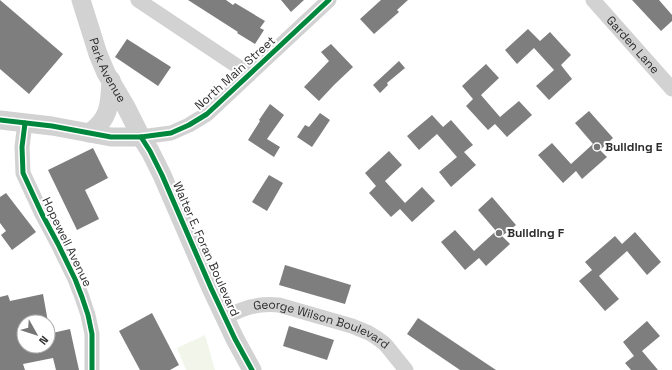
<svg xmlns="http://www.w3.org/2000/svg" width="672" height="370" font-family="'Space Grotesk',sans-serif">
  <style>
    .green { fill: #f1f5ea }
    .building { fill: #7e7e7e }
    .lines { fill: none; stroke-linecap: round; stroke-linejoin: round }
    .minor { stroke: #d2d2d2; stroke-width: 15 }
    .tertiary { stroke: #d2d2d2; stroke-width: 19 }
    .cycleway-casing { stroke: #fff; stroke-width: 8 }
    .cycleway { stroke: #00873e; stroke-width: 5 }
    .poi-dot { fill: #767676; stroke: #fff; stroke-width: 1.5 }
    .labels { text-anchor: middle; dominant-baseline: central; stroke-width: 4; stroke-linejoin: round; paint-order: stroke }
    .street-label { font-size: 12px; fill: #2d2d2d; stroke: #fff }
    .poi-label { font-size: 12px; font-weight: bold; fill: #2d2d2d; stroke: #fff; text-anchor: start }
  </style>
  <rect width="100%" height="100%" fill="#fff"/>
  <!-- green -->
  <polygon class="green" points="205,335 215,370 186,370 177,348"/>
  <!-- building -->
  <g class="building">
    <polygon points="0,0 63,54 29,94 0,69"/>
    <polygon points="188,0 226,0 233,5 235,3 265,21 260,28 264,30 255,44 237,33 238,32"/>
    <polygon points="281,0 304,0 291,12"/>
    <polygon points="381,0 408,0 397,10 399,12 374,34 360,19"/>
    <polygon points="632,0 659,0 672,15 672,21 661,31"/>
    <polygon points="528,29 540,41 550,32 571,55 561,65 572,79 549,100 536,86 554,70 534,48 517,64 505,50"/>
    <polygon points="127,39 171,67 158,86 115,57"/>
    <polygon points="331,44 353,67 334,85 319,101 304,87 329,61 321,52"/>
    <polygon points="399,61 405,68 387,83 388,85 380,93 373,85"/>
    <polygon points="486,64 499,78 481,95 500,117 519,101 532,115 507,137 495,124 488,130 466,106 473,99 462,86"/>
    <polygon points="270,104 284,115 267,139 280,147 274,157 248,140 260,121 259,120"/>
    <polygon points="589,111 613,138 600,150 607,157 582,179 576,171 563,183 538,155 552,143 571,164 593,144 575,123"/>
    <polygon points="320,113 330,120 312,147 297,137 305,125 309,127"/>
    <polygon points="432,115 443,127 451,120 473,145 464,152 476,165 451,187 439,172 457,157 437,134 419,150 407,136"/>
    <polygon points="93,148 108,178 85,190 99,219 77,230 48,170"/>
    <polygon points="389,151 402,165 385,181 405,203 422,187 435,201 412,222 400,209 391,217 369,193 376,186 365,173"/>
    <polygon points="269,175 283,183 267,211 252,202"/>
    <polygon points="6,193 36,232 12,250 1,235 6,231 0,223 0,197"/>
    <polygon points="492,197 516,225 502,236 510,244 486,266 479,258 465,270 441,242 455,230 474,251 496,231 478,210"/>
    <polygon points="635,232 661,262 647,275 627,251 599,276 619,299 605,311 579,281 592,270 585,262 615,236 622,244"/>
    <polygon points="285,265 351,285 345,304 279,285"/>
    <polygon points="43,294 48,322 24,322 24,346 48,346 48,334 70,329 79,370 56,370 53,358 23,364 25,370 0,370 0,297 8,295 10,301"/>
    <polygon points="152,313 179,365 170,370 140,370 119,331"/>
    <polygon points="418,318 496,370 460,370 407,334"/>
    <polygon points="647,321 660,336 642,351 658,370 631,370 625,363 634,356 623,342"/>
    <polygon points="289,326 334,340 327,360 283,346"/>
  </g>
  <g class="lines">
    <!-- minor -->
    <g class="minor">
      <polyline points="138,0 249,74"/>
      <path id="s1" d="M593 0 672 89"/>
      <polyline points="25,123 22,147 23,173 42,214 58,244 75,279 82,297 88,315 92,334 92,370"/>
      <polyline points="141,137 171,133 189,125 207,114 329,0"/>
      <path id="s2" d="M225 317C245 308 256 303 279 305L352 326 369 333 377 338 385 344 406 370"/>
    </g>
    <!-- tertiary -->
    <g class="tertiary">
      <path id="s3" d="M81 0 98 54 106 73 126 107 141 137 150 151 162 175 211 288 235 339 252 370"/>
      <polyline points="0,120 52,126 111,137 141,137"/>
      <path d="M89 133C110 119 110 103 111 80"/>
    </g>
    <!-- cycleway casing -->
    <g class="cycleway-casing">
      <g id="cycleway">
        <polyline points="0,120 52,126 111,137 141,137 171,133 189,125 207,114 329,0"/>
        <polyline points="25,123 22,147 23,173 42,214 58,244 75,279 82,297 88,315 92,334 92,370"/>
        <polyline points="141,137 150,151 162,175 211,288 235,339 252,370"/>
      </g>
    </g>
    <!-- cycleway -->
    <use href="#cycleway" class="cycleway"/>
  </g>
  <!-- markers -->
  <g class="poi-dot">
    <circle cx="597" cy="147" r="4"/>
    <circle cx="499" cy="233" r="4"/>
  </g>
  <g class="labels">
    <!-- street labels -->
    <g class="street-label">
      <text stroke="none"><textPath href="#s1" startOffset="60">Garden Lane</textPath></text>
      <text stroke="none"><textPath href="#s3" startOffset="75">Park Avenue</textPath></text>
      <text transform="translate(235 73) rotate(-42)">North Main Street</text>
      <text transform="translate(67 242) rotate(64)">Hopewell Avenue</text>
      <text transform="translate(206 249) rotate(66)">Walter E. Foran Boulevard</text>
      <text stroke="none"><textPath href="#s2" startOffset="102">George Wilson Boulevard</textPath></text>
    </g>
    <!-- poi labels -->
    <g class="poi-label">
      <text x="605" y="147">Building E</text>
      <text x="507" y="233">Building F</text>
    </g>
  </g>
  <!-- north arrow -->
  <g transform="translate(36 334) rotate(129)"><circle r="19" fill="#ffffff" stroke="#ababab"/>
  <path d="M0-3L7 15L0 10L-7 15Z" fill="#767676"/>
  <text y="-6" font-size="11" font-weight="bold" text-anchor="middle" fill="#2d2d2d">N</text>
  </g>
</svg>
